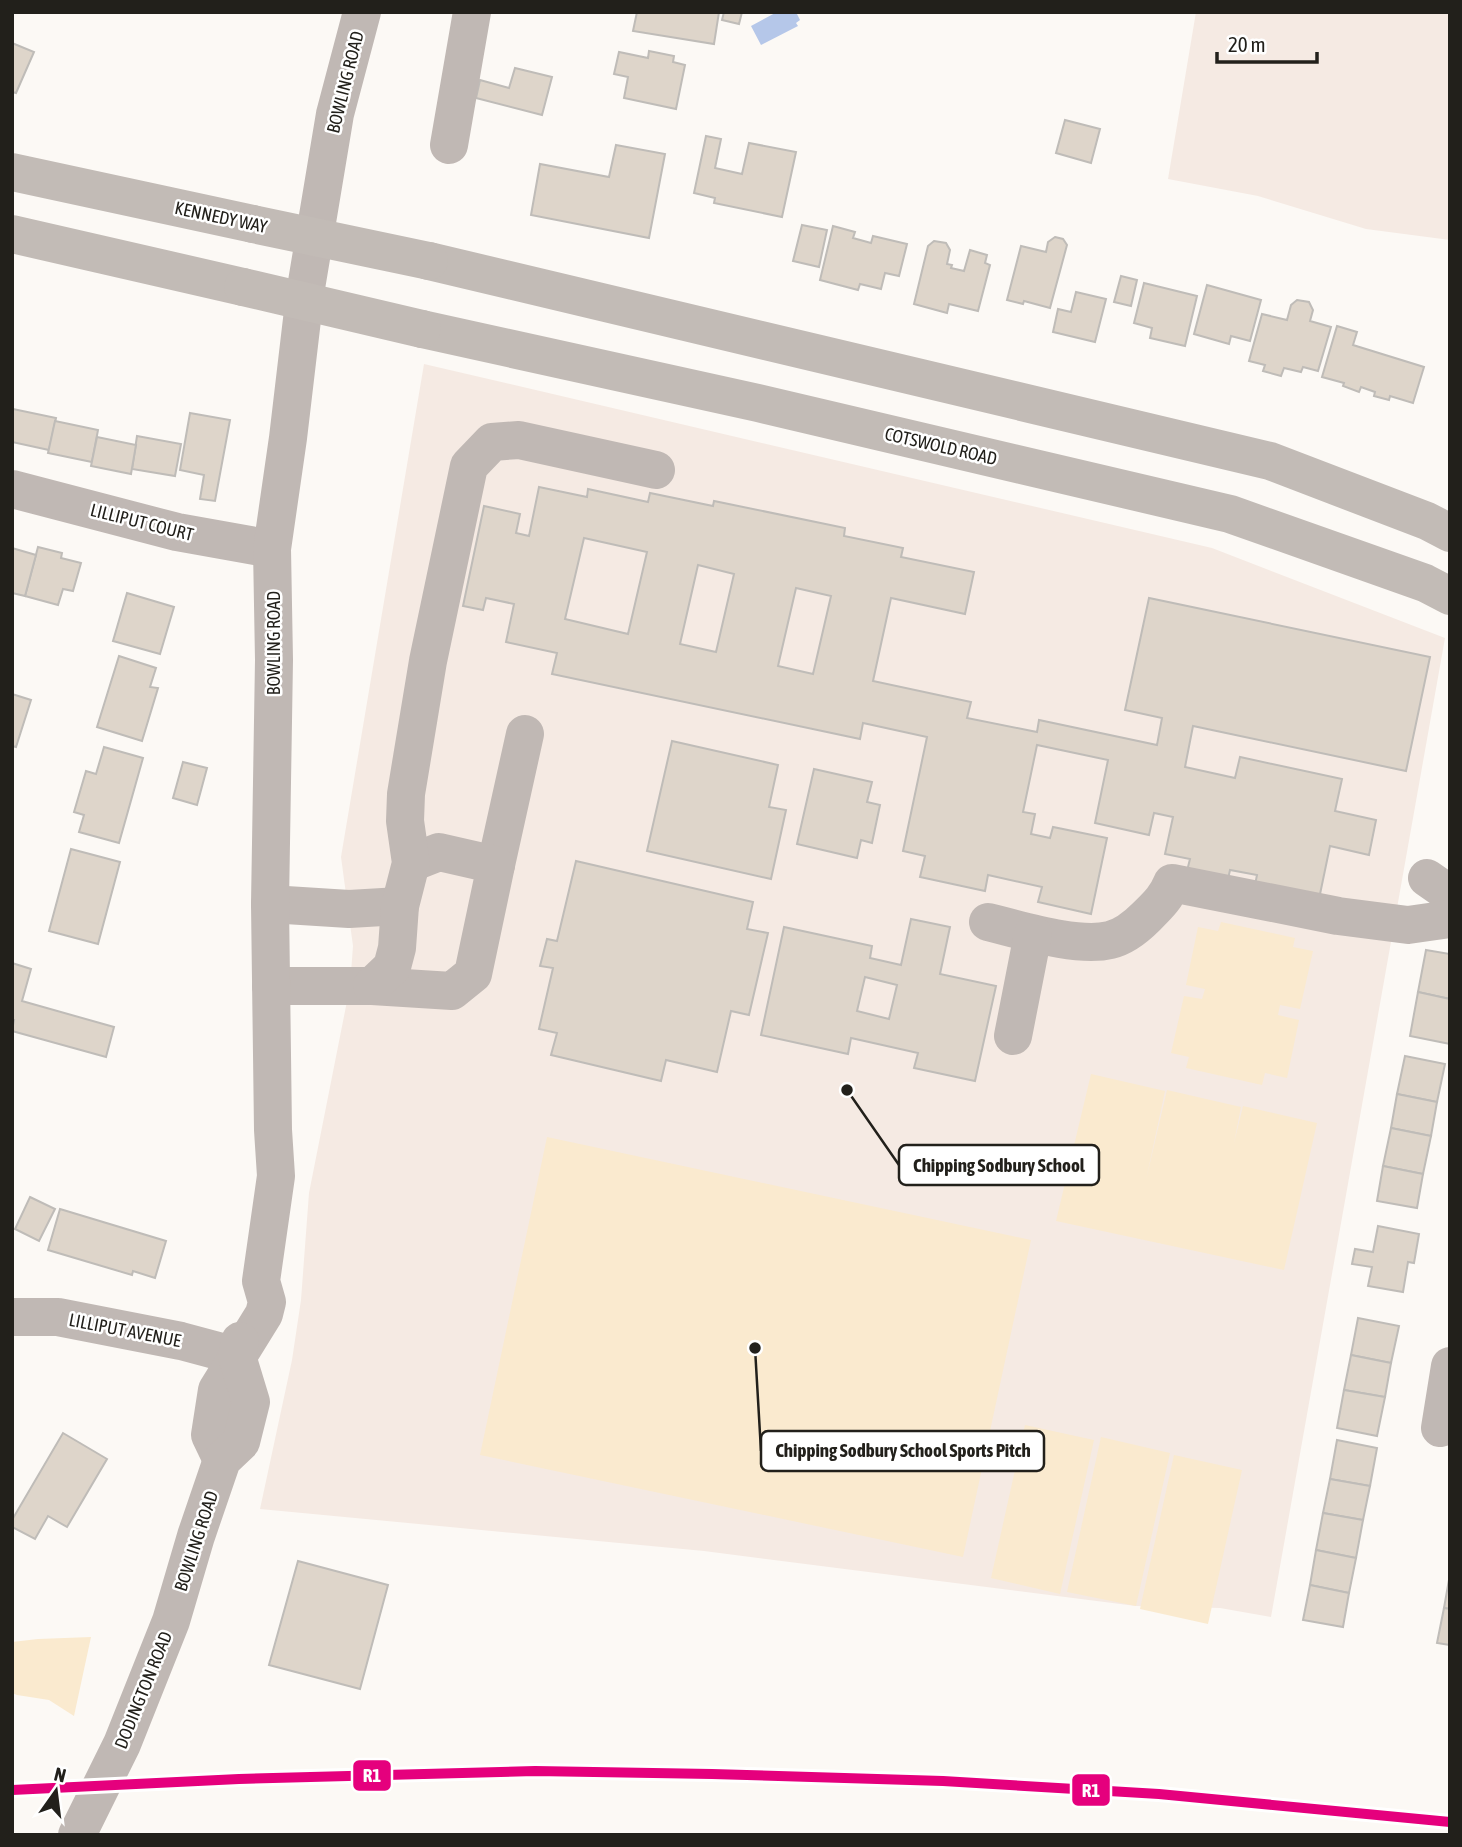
<svg xmlns="http://www.w3.org/2000/svg" width="1462" height="1847" font-family="'Asap Condensed',sans-serif">
  <style>
    .education { fill: #f5eae3 }
    .green { fill: #faeacf }
    .water { fill: #b5c7e9 }
    .building { fill: #ded5ca; stroke: #bfbcb8; stroke-width: 2; fill-rule: evenodd }
    .lines { fill: none; stroke-linecap: round; stroke-linejoin: round }
    .minor { stroke: #c0b8b4; stroke-width: 38 }
    .major { stroke: #c2bbb6; stroke-width: 38 }
    .major-bridge { stroke: #c2bbb6; stroke-width: 38 }
    .rail-1-casing { stroke: #fff; stroke-width: 16 }
    .rail-1 { stroke: #e5007d; stroke-width: 10 }
    .labels { text-anchor: middle; dominant-baseline: central; stroke-width: 5; stroke-linejoin: round; paint-order: stroke }
    .street-label { font-size: 18px; fill: #22201b; stroke: #fff }
    .leader { fill: none; stroke: #22201b; stroke-width: 2.5 }
    .callout-dot { fill: #22201b; stroke: #fff; stroke-width: 2.5 }
    .callout { fill: #fff; stroke: #22201b; stroke-width: 2.5 }
    .callout-label { font-size: 19px; text-anchor: middle; font-weight: bold; fill: #22201b }
    .line-badge { stroke: #fff; stroke-width: 2.5 }
    .badge-label { font-size: 19px; text-anchor: middle; font-weight: bold; fill: #fff }
  </style>
  <rect width="100%" height="100%" fill="#fcf9f5"/>
  <!-- education -->
  <g class="education">
    <polygon points="1196,12 1450,12 1450,240 1366,229 1258,196 1168,179"/>
    <polygon points="424,364 1212,548 1445,638 1271,1617 1220,1608 1136,1606 704,1551 260,1509 292,1360 301,1300 309,1193 350,986 353,946 341,857"/>
  </g>
  <!-- green -->
  <g class="green">
    <polygon points="1221,922 1295,938 1293,947 1313,951 1300,1009 1280,1005 1278,1015 1299,1020 1287,1078 1265,1073 1262,1085 1186,1068 1189,1057 1171,1053 1184,996 1202,999 1205,989 1186,985 1198,927 1218,931"/>
    <polygon points="1091,1074 1165,1091 1146,1180 1167,1090 1241,1107 1234,1143 1243,1106 1317,1123 1284,1270 1056,1221"/>
    <polygon points="547,1137 1031,1240 963,1557 480,1455"/>
    <polygon points="1025,1425 1094,1440 1060,1594 991,1578"/>
    <polygon points="1101,1437 1170,1453 1136,1606 1067,1592"/>
    <polygon points="1174,1455 1242,1470 1208,1624 1140,1609"/>
    <polygon points="91,1637 74,1716 49,1700 17,1695 12,1693 12,1642 38,1639"/>
  </g>
  <!-- water -->
  <polygon class="water" points="777,12 796,12 800,20 796,23 798,26 761,45 751,26"/>
  <!-- building -->
  <g class="building">
    <polygon points="637,12 719,12 714,44 633,31"/>
    <polygon points="724,12 742,12 739,24 722,20"/>
    <polygon points="12,43 34,52 16,93 12,92"/>
    <polygon points="649,51 674,56 673,62 685,65 676,109 624,98 628,77 614,74 619,52 648,58"/>
    <polygon points="515,68 552,77 542,115 476,98 480,80 509,88"/>
    <polygon points="1065,120 1100,129 1091,163 1056,153"/>
    <polygon points="706,136 721,139 715,168 742,174 749,143 796,152 782,217 714,203 715,198 694,193"/>
    <polygon points="616,145 665,154 649,238 531,215 540,164 609,177"/>
    <polygon points="802,225 827,230 819,267 793,261"/>
    <polygon points="833,226 855,232 853,238 871,243 873,236 907,244 899,276 885,273 881,289 860,284 858,290 820,280"/>
    <polygon points="1055,237 1063,239 1067,245 1050,308 1024,301 1023,304 1007,300 1021,246 1046,252 1048,242"/>
    <polygon points="934,241 946,243 950,250 947,264 952,265 951,268 964,271 970,250 987,255 985,263 990,265 978,311 949,304 947,313 914,304 928,246"/>
    <polygon points="1121,276 1137,280 1131,306 1114,302"/>
    <polygon points="1144,283 1197,296 1185,346 1150,338 1152,328 1134,323"/>
    <polygon points="1207,285 1261,300 1250,341 1231,336 1229,344 1194,334"/>
    <polygon points="1076,292 1106,299 1095,342 1053,332 1058,309 1071,312"/>
    <polygon points="1297,300 1309,302 1313,310 1310,321 1331,327 1318,371 1303,367 1301,372 1284,368 1281,376 1263,371 1265,365 1249,361 1262,314 1287,320 1291,305"/>
    <polygon points="1337,326 1357,332 1353,345 1424,367 1413,403 1390,396 1389,400 1374,396 1375,392 1361,387 1359,392 1343,386 1344,383 1322,377"/>
    <polygon points="13,409 56,418 49,450 12,442"/>
    <polygon points="190,413 230,420 215,501 200,499 204,475 180,470"/>
    <polygon points="55,421 98,430 92,462 48,453"/>
    <polygon points="137,436 181,444 175,476 132,469"/>
    <polygon points="97,437 136,445 131,474 91,466"/>
    <path d="M539 487 587 497 588 489 648 502 650 493 713 506 714 501 845 528 844 536 903 548 901 557 974 572 965 614 891 598 873 681 971 702 967 718 1037 732 1039 720 1157 745 1162 718 1125 710 1149 598 1430 657 1406 771 1193 726 1185 767 1235 778 1240 757 1342 779 1335 811 1376 820 1369 855 1330 846 1319 899 1255 885 1257 875 1230 870 1228 879 1187 871 1190 859 1165 854 1173 817 1154 813 1149 835 1095 823 1108 760 1037 745 1023 812 1035 814 1031 834 1050 838 1053 827 1107 838 1091 914 1038 902 1042 887 988 875 985 891 920 877 925 856 903 851 927 737 863 723 860 739 552 674 557 653 506 642 514 604 486 598 483 610 463 606 484 506 520 514 516 533 529 536ZM584 538 647 552 628 634 565 619ZM698 565 734 574 716 652 680 644ZM796 588 831 596 813 674 778 666Z"/>
    <polygon points="38,547 62,553 61,558 81,563 73,591 63,589 58,605 25,596"/>
    <polygon points="12,548 36,555 25,596 12,593"/>
    <polygon points="127,593 174,607 160,654 113,641"/>
    <polygon points="119,656 156,668 150,687 158,688 142,741 97,727"/>
    <polygon points="12,694 31,700 16,747 12,746"/>
    <polygon points="672,741 778,765 769,807 786,810 771,879 647,851"/>
    <polygon points="104,747 143,758 119,843 79,832 84,815 74,812 86,771 96,774"/>
    <polygon points="183,762 207,768 197,805 173,798"/>
    <polygon points="814,769 872,782 867,802 880,805 872,843 861,840 857,858 797,844"/>
    <polygon points="71,849 120,862 98,944 49,931"/>
    <polygon points="576,861 753,902 747,929 768,933 749,1015 731,1011 717,1072 666,1060 661,1081 551,1055 557,1033 539,1029 553,968 540,966 547,939 557,941"/>
    <path d="M911 919 950 927 940 974 996 986 975 1081 914 1068 918 1053 851 1038 848 1054 761 1035 784 927 872 946 870 958 901 965ZM865 977 897 985 889 1019 857 1011Z"/>
    <polygon points="1426,950 1450,954 1450,999 1418,992"/>
    <polygon points="12,963 31,969 22,1001 114,1027 106,1057 12,1031 14,1020 12,1020"/>
    <polygon points="1418,992 1450,999 1450,1044 1410,1036"/>
    <polygon points="1405,1056 1445,1064 1437,1102 1397,1094"/>
    <polygon points="1397,1094 1437,1102 1431,1136 1391,1128"/>
    <polygon points="1391,1128 1431,1136 1423,1174 1383,1166"/>
    <polygon points="1383,1166 1423,1174 1417,1208 1377,1201"/>
    <polygon points="30,1197 55,1209 39,1241 15,1229"/>
    <polygon points="60,1209 166,1241 155,1278 133,1271 132,1275 48,1250"/>
    <polygon points="1378,1226 1419,1234 1414,1263 1408,1262 1403,1292 1368,1286 1372,1267 1352,1264 1355,1249 1373,1252"/>
    <polygon points="1358,1318 1399,1326 1391,1363 1351,1355"/>
    <polygon points="1351,1355 1391,1363 1385,1397 1344,1390"/>
    <polygon points="1344,1390 1385,1397 1377,1436 1337,1428"/>
    <polygon points="63,1433 107,1459 67,1527 48,1516 35,1539 12,1527 12,1520"/>
    <polygon points="1337,1440 1377,1448 1370,1486 1330,1479"/>
    <polygon points="1330,1479 1370,1486 1363,1520 1323,1513"/>
    <polygon points="1323,1513 1363,1520 1356,1558 1316,1550"/>
    <polygon points="1316,1550 1356,1558 1349,1593 1310,1585"/>
    <polygon points="298,1561 388,1585 360,1689 269,1665"/>
    <polygon points="1450,1574 1450,1609 1444,1608"/>
    <polygon points="1310,1585 1349,1593 1343,1627 1303,1620"/>
    <polygon points="1444,1608 1450,1609 1450,1645 1437,1643"/>
  </g>
  <g class="lines">
    <!-- minor -->
    <g class="minor">
      <polyline points="449,145 472,12"/>
      <polyline points="12,489 177,532 272,549"/>
      <polyline points="496,865 525,734"/>
      <polyline points="1427,878 1450,894"/>
      <polyline points="270,904 349,909 400,906"/>
      <path d="M988 922C1021 930 1078 948 1110 940 1123 937 1137 926 1146 917 1157 906 1166 898 1172 883L1338 916 1408 925 1450 919"/>
      <polyline points="271,986 372,986 452,991 473,974 496,865 439,852 411,863"/>
      <polyline points="372,986 392,967 397,948 400,906 411,863 405,821 406,794 428,661 469,466 492,442 519,440 656,470"/>
      <polyline points="1013,1036 1033,934"/>
      <polyline points="12,1317 58,1317 181,1341 237,1356"/>
      <polyline points="1440,1428 1450,1366"/>
      <polyline points="222,1460 210,1435 217,1390 264,1314 267,1302 261,1281 276,1176 273,1130 270,904 274,660 272,549 288,438 305,294 335,114 362,12"/>
      <polyline points="77,1835 122,1744 171,1621 196,1536 222,1460 241,1442 251,1402 237,1356 240,1341"/>
    </g>
    <!-- major -->
    <g class="major">
      <polyline points="12,172 253,224"/>
      <polyline points="12,234 243,287"/>
      <polyline points="429,261 1270,461 1427,521 1450,533"/>
      <polyline points="422,329 758,403 1230,514 1425,583 1450,596"/>
    </g>
    <!-- major-bridge -->
    <g class="major-bridge">
      <polyline points="253,224 429,261"/>
      <polyline points="243,287 422,329"/>
    </g>
    <!-- rail-1 casing -->
    <g class="rail-1-casing">
      <polyline id="rail-1" points="12,1790 239,1779 386,1775 535,1771 712,1774 943,1781 1159,1794 1450,1822"/>
    </g>
    <!-- rail-1 -->
    <use href="#rail-1" class="rail-1"/>
  </g>
  <g class="labels">
    <!-- street labels -->
    <g class="street-label">
      <text transform="translate(345 82) rotate(-76)">BOWLING ROAD</text>
      <text transform="translate(221 217) rotate(12)">KENNEDY WAY</text>
      <text transform="translate(941 446) rotate(13)">COTSWOLD ROAD</text>
      <text transform="translate(142 522) rotate(14)">LILLIPUT COURT</text>
      <text transform="translate(273 643) rotate(-90)">BOWLING ROAD</text>
      <text transform="translate(125 1330) rotate(11)">LILLIPUT AVENUE</text>
      <text transform="translate(196 1541) rotate(-72)">BOWLING ROAD</text>
      <text transform="translate(143 1690) rotate(-68)">DODINGTON ROAD</text>
    </g>
  </g>
  <!-- callouts -->
  <path class="leader" d="M847 1090L899 1165M755 1348L761 1451"/>
  <g class="callout-dot">
    <circle cx="847" cy="1090" r="7"/>
    <circle cx="755" cy="1348" r="7"/>
  </g>
  <g class="callout">
    <rect x="899" y="1145" width="200" height="40" rx="7"/>
    <rect x="761" y="1431" width="283" height="40" rx="7"/>
  </g>
  <g class="callout-label">
    <text x="999" y="1172">Chipping Sodbury School</text>
    <text x="903" y="1457">Chipping Sodbury School Sports Pitch</text>
  </g>
  <g class="line-badge">
    <rect x="352" y="1759" width="40" height="33" rx="7" fill="#e5007d"/>
    <rect x="1071" y="1773" width="40" height="34" rx="7" fill="#e5007d"/>
  </g>
  <g class="badge-label">
    <text x="372" y="1782">R1</text>
    <text x="1091" y="1797">R1</text>
  </g>
  <!-- border -->
  <rect width="1462" height="1847" fill="none" stroke="#22201b" stroke-width="28"/>
  <!-- north arrow -->
  <g transform="translate(56 1791) rotate(14)" stroke="#ffffff" stroke-width="5" paint-order="stroke">
  <path d="M0-5L12 26L0 18L-12 26Z" fill="#22201b"/>
  <text y="-10" font-size="19" font-weight="bold" text-anchor="middle" fill="#22201b">N</text>
  </g>
  <!-- scale -->
  <path d="M1217 52v10h100v-10" fill="none" stroke="#22201b" stroke-width="3.5"/>
  <text x="1228" y="52" font-size="21" fill="#22201b" stroke="#ffffff" stroke-width="5" paint-order="stroke">20 m</text>
</svg>
